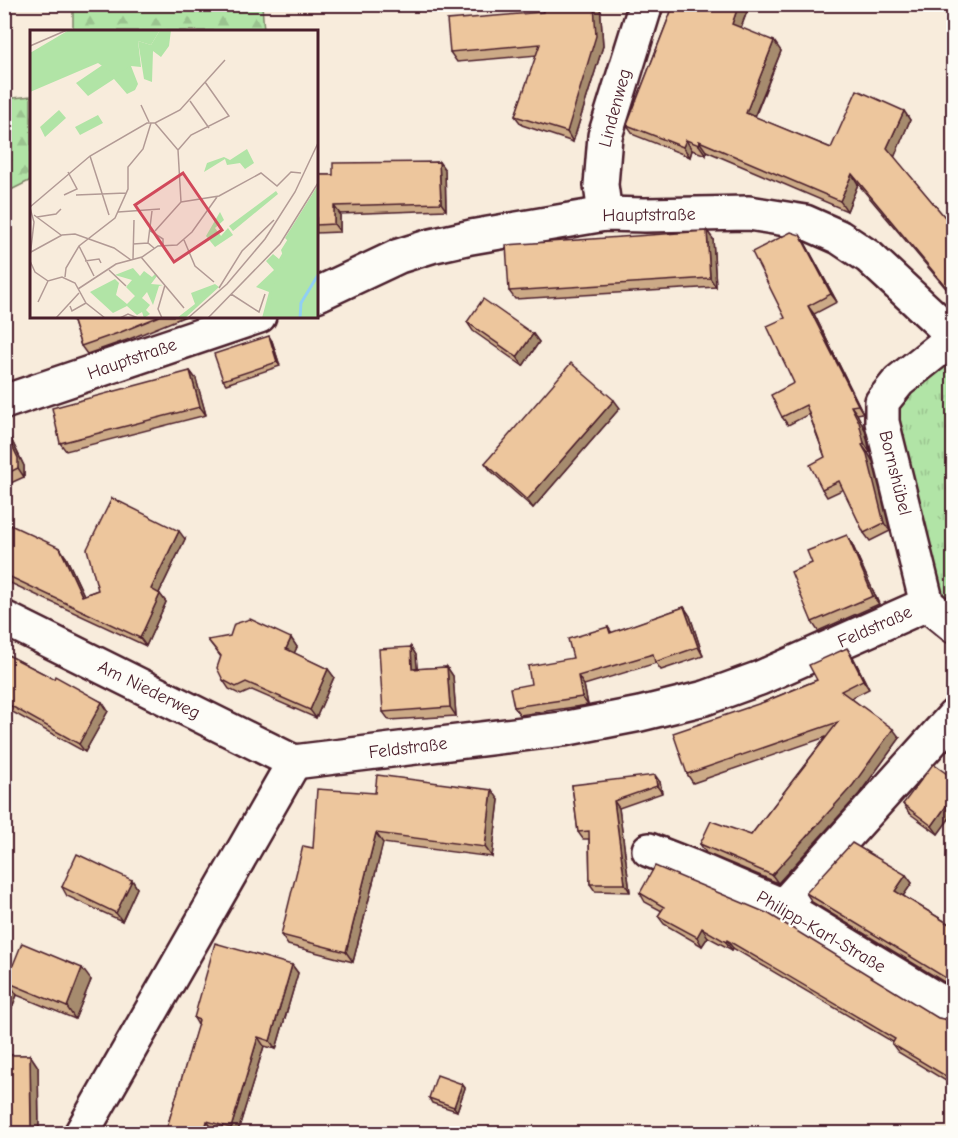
<svg xmlns="http://www.w3.org/2000/svg" width="958" height="1138" font-family="'Comic Neue',sans-serif">
  <style>
    .forest { fill: url(#forest-firs); stroke: #7e8268; stroke-width: 1.5 }
    .park { fill: url(#park-tufts); stroke: #7e8268; stroke-width: 1.5 }
    .lines { fill: none; stroke-linecap: round; stroke-linejoin: round }
    .minor-casing { stroke: #4a1f2b; stroke-width: 38 }
    .minor { stroke: #fdfcf7; stroke-width: 33 }
    .wall { fill: #ccaa87; stroke: #4a1f2b; stroke-width: 1.5 }
    .shaded-wall { fill: #a68b6e; stroke: #4a1f2b; stroke-width: 1.5 }
    .building { fill: #edc69d; stroke: #4a1f2b; stroke-width: 1.5 }
    .labels { text-anchor: middle; dominant-baseline: central; stroke-width: 4.5; stroke-linejoin: round; paint-order: stroke }
    .street-label { font-size: 18px; fill: #4a1f2b; stroke: #fdfcf7 }
    .inset-river { fill: none; stroke: #91cff2; stroke-width: 3 }
    .inset-road { fill: none; stroke: #b29a95; stroke-width: 1.5 }
    .view { fill: #d1495b; fill-opacity: 0.15; stroke: #d1495b; stroke-width: 3 }
    .inset-edge { fill: none; stroke: #4a1f2b; stroke-width: 3 }
  </style>
  <defs>
    <pattern id="forest-firs" width="22" height="20" patternUnits="userSpaceOnUse" patternTransform="scale(1.5)"><rect width="22" height="20" fill="#b1e4a6"/><path d="M5 1l3.5 6h-7zM16 11l3.5 6h-7z" fill="#9ac38f"/></pattern>
    <pattern id="park-tufts" width="24" height="20" patternUnits="userSpaceOnUse" patternTransform="scale(1.5)"><rect width="24" height="20" fill="#b1e4a6"/><path d="M3 7l-1-3M5 7V3M7 7l1-3M15 17l-1-3M17 17v-4M19 17l1-3" fill="none" stroke="#9ac38f"/></pattern>
  </defs>
  <rect width="100%" height="100%" fill="#f8ecdc"/>
  <filter id="ink" filterUnits="userSpaceOnUse"><feTurbulence type="fractalNoise" baseFrequency=".0167" numOctaves="2"/><feDisplacementMap in="SourceGraphic" scale="12" xChannelSelector="R" yChannelSelector="G"/><feConvolveMatrix kernelMatrix="1 2 1 2 8 2 1 2 1" color-interpolation-filters="sRGB"/></filter>
  <g filter="url(#ink)">
    <!-- forest -->
    <g class="forest">
      <polygon points="73,5 262,5 264,31 73,31"/>
      <polygon points="31,96 31,180 5,193 5,99"/>
    </g>
    <!-- park -->
    <polygon class="park" points="953,350 953,613 936,598 890,404"/>
    <g class="lines">
      <!-- minor casing -->
      <g class="minor-casing">
        <g id="minor">
          <polyline points="605,214 601,185 605,136 646,4"/>
          <polyline points="316,295 399,256 431,246 471,237 605,214 645,215 749,213 805,222 839,237 869,257 954,336"/>
          <polyline points="954,337 899,381 882,402 882,422 927,604 954,626"/>
          <polyline points="4,402 259,316"/>
          <polyline points="4,618 294,762"/>
          <polyline points="294,762 563,729 640,714 705,698 760,678 927,604"/>
          <polyline points="649,850 690,866 783,906 954,1010"/>
          <polyline points="783,906 954,716"/>
          <polyline points="81,1134 294,762"/>
        </g>
      </g>
      <!-- minor -->
      <use href="#minor" class="minor"/>
    </g>
    <!-- wall -->
    <g class="wall">
      <polygon points="543,4 600,4 603,46 573,142 522,125 515,116 537,55 457,62 450,52 543,12"/>
      <polygon points="674,4 744,4 748,9 741,28 781,51 755,117 831,148 904,111 910,120 894,157 954,228 954,298 858,184 847,211 706,151 706,155 692,150 690,157 634,135 627,125"/>
      <polygon points="439,162 445,170 446,210 340,214 340,232 316,233 316,175 333,175"/>
      <polygon points="707,231 713,239 716,287 515,299 509,291"/>
      <polygon points="800,235 805,243 837,302 814,314 863,413 857,414 865,430 870,452 868,453 873,462 890,531 870,541 864,533 844,489 827,497 822,489 825,457 809,414 788,425 782,417 794,383 785,318"/>
      <polygon points="71,316 186,316 127,340 87,354 81,346"/>
      <polygon points="467,322 533,334 539,342 523,366 473,331"/>
      <polygon points="272,341 280,366 226,384 223,380"/>
      <polygon points="190,371 196,379 206,415 66,451 60,443"/>
      <polygon points="620,408 533,508 491,471 485,463"/>
      <polygon points="4,428 9,435 24,466 24,477 4,486"/>
      <polygon points="4,522 66,557 84,595 98,590 185,539 159,593 166,602 146,646 4,580"/>
      <polygon points="852,544 879,604 818,631 812,622 812,563"/>
      <polygon points="684,607 690,616 703,656 661,670 656,663 584,685 588,705 520,715 514,707 531,684 573,658 608,627 612,633"/>
      <polygon points="291,638 297,647 294,653 328,669 334,677 316,718 252,690 241,695 229,689 223,680 221,657 208,640"/>
      <polygon points="411,647 416,655 417,669 447,667 453,676 456,716 389,720 383,712"/>
      <polygon points="4,653 54,679 102,702 108,711 85,752 9,710 8,712 4,710"/>
      <polygon points="853,657 869,689 851,698 900,738 859,794 778,883 706,853 700,844 751,835 826,737 693,783 687,774 764,702 817,680"/>
      <polygon points="954,779 954,812 938,834 909,813 903,804"/>
      <polygon points="660,782 662,793 619,808 630,892 595,891 590,884 589,839 583,839 578,832 572,785"/>
      <polygon points="375,793 499,800 492,857 383,843 353,962 288,945 281,935 313,848"/>
      <polygon points="906,875 912,883 903,896 954,927 954,988 812,902 806,893"/>
      <polygon points="132,880 137,888 122,921 67,896 62,887"/>
      <polygon points="640,893 938,1018 948,1020 954,1019 954,1086 898,1052 892,1044 893,1042 733,948 732,950 708,937 702,946 664,924 658,916 662,911 645,902"/>
      <polygon points="4,961 13,965 91,980 75,1019 17,995 4,1027"/>
      <polygon points="292,965 298,973 276,1049 264,1046 237,1134 226,1134 213,1129 212,1134 165,1134 198,1025 194,1018"/>
      <polygon points="4,1055 30,1055 38,1067 39,1134 4,1134"/>
      <polygon points="462,1084 465,1088 457,1111 432,1103 429,1098"/>
    </g>
    <!-- shaded-wall -->
    <g class="shaded-wall">
      <polygon points="594,4 600,4 603,46 573,142 567,132"/>
      <polygon points="739,4 744,4 748,9 738,34 732,24"/>
      <polygon points="774,41 781,51 752,122 746,113"/>
      <polygon points="904,111 910,120 894,158 887,148"/>
      <polygon points="686,140 692,150 690,157 683,147"/>
      <polygon points="699,141 706,151 706,155 699,145"/>
      <polygon points="439,162 445,170 446,210 441,203"/>
      <polygon points="852,174 858,184 847,211 840,201"/>
      <polygon points="334,206 340,214 340,232 334,224"/>
      <polygon points="707,231 713,239 716,287 710,278"/>
      <polygon points="800,235 805,243 837,302 831,294"/>
      <polygon points="808,306 814,314 863,413 858,405"/>
      <polygon points="533,334 539,342 523,366 517,357"/>
      <polygon points="269,336 272,341 280,366 277,362"/>
      <polygon points="190,371 196,379 206,415 200,407"/>
      <polygon points="614,400 620,408 533,508 527,500"/>
      <polygon points="851,406 857,414 865,430 870,452 864,443"/>
      <polygon points="4,428 9,435 24,466 24,477 18,468"/>
      <polygon points="862,445 868,453 873,462 890,531 884,523"/>
      <polygon points="179,531 185,539 157,597 151,589"/>
      <polygon points="847,535 852,544 879,604 873,596"/>
      <polygon points="60,548 66,557 88,604 82,596"/>
      <polygon points="160,594 166,602 146,646 140,638"/>
      <polygon points="684,607 690,616 703,656 698,647"/>
      <polygon points="291,638 297,647 292,658 286,649"/>
      <polygon points="411,647 416,655 418,678 412,669"/>
      <polygon points="847,648 853,657 869,689 863,680"/>
      <polygon points="447,667 453,676 456,716 450,707"/>
      <polygon points="328,669 334,677 316,718 310,710"/>
      <polygon points="578,676 584,685 588,705 582,697"/>
      <polygon points="102,702 108,711 85,752 79,744"/>
      <polygon points="4,703 9,710 8,712 4,707"/>
      <polygon points="893,729 900,738 859,794 778,883 772,875"/>
      <polygon points="655,775 660,782 662,793 657,786"/>
      <polygon points="492,790 499,800 492,857 485,847"/>
      <polygon points="954,795 954,812 938,834 932,826"/>
      <polygon points="614,801 619,808 630,892 625,884"/>
      <polygon points="376,833 383,843 353,962 346,952"/>
      <polygon points="906,875 912,883 901,899 895,891"/>
      <polygon points="132,880 137,888 122,921 116,913"/>
      <polygon points="702,928 708,937 702,946 697,937"/>
      <polygon points="727,940 733,948 732,950 726,942"/>
      <polygon points="292,965 298,973 276,1049 270,1041"/>
      <polygon points="82,968 91,980 75,1019 67,1007"/>
      <polygon points="9,983 17,995 4,1027 4,994"/>
      <polygon points="258,1037 264,1046 237,1134 234,1134 231,1128"/>
      <polygon points="30,1055 38,1067 39,1134 36,1134 31,1127"/>
      <polygon points="462,1084 465,1088 457,1111 454,1107"/>
      <polygon points="207,1121 213,1129 212,1134 204,1134"/>
    </g>
    <!-- building -->
    <g class="building">
      <polygon points="543,4 594,4 596,36 567,132 515,116 540,44 450,52 447,20 543,12"/>
      <polygon points="674,4 739,4 732,24 774,41 746,113 831,148 857,90 904,111 887,148 954,228 954,293 952,294 852,174 840,201 699,141 699,145 686,140 683,147 627,125"/>
      <polygon points="439,162 441,203 334,206 334,224 316,225 316,175 333,175 333,163"/>
      <polygon points="707,231 710,278 509,291 506,245"/>
      <polygon points="791,232 800,235 831,294 808,306 858,405 851,406 859,422 864,443 862,445 867,454 884,523 864,533 839,481 822,489 810,465 825,457 806,405 782,417 771,395 794,383 767,326 785,318 752,252"/>
      <polygon points="483,299 533,334 517,357 467,322"/>
      <polygon points="71,316 160,316 121,332 81,346"/>
      <polygon points="269,336 277,362 223,380 214,354"/>
      <polygon points="571,363 614,400 527,500 485,463"/>
      <polygon points="190,371 200,407 60,443 52,408"/>
      <polygon points="4,429 18,458 18,468 4,475"/>
      <polygon points="112,498 179,531 151,589 160,594 140,638 4,574 4,522 60,548 82,596 98,590 87,549"/>
      <polygon points="847,535 873,596 812,622 791,572 812,563 807,551"/>
      <polygon points="684,607 698,647 655,662 653,654 578,676 582,697 514,707 510,688 531,684 528,666 573,658 568,639 608,627 610,633"/>
      <polygon points="250,619 291,638 286,649 328,669 310,710 246,682 236,687 223,680 217,668 221,656 208,640 230,636 234,624"/>
      <polygon points="411,647 412,669 447,667 450,707 383,712 379,649"/>
      <polygon points="847,648 863,680 841,691 893,729 853,785 772,875 700,844 711,821 751,835 838,722 687,774 673,733 764,702 817,680 809,665"/>
      <polygon points="4,653 54,679 55,676 102,702 79,744 4,702"/>
      <polygon points="933,764 954,779 954,795 932,826 903,804"/>
      <polygon points="377,775 492,790 485,847 376,833 346,952 281,935 303,846 313,848 317,789 375,793"/>
      <polygon points="655,775 657,786 614,801 625,884 590,884 589,831 578,832 572,785"/>
      <polygon points="852,843 906,875 895,891 954,927 954,983 806,893"/>
      <polygon points="77,854 132,880 116,913 62,887"/>
      <polygon points="655,866 769,914 938,1018 948,1020 954,1019 954,1081 892,1044 895,1039 727,940 726,942 702,928 697,937 658,916 664,907 640,893"/>
      <polygon points="22,943 82,968 67,1007 9,983 4,994 4,961 13,965"/>
      <polygon points="215,943 292,965 270,1041 258,1037 231,1128 207,1121 204,1134 165,1134 199,1020 194,1018"/>
      <polygon points="4,1055 30,1055 31,1127 4,1127"/>
      <polygon points="437,1075 462,1084 454,1107 429,1098"/>
    </g>
  </g>
  <g class="labels">
    <!-- street labels -->
    <g class="street-label">
      <text transform="translate(615 108) rotate(-75)">Lindenweg</text>
      <text transform="translate(649 215) rotate(-1)">Hauptstraße</text>
      <text transform="translate(132 359) rotate(-19)">Hauptstraße</text>
      <text transform="translate(895 473) rotate(76)">Bornshübel</text>
      <text transform="translate(875 627) rotate(-24)">Feldstraße</text>
      <text transform="translate(149 690) rotate(26)">Am Niederweg</text>
      <text transform="translate(408 748) rotate(-7)">Feldstraße</text>
      <text transform="translate(821 932) rotate(30)">Philipp-Karl-Straße</text>
    </g>
  </g>
  <!-- overview -->
  <g transform="translate(30 30)">
    <rect width="288" height="288" fill="#f8ecdc"/>
    <path d="M130 0H141L139 16 131 27 123 21 122 52 114 49 108 11 121 15ZM74 34 101 36 108 54 105 60 97 64 84 49 58 66 46 53ZM29 80 36 88 15 107 10 97ZM68 85 73 93 50 105 45 97ZM246 161 248 164 203 201 199 196Z" fill="#b1e4a6"/>
    <path d="M39 0H130L121 15 108 11 111 37 101 36 85 45 68 33 0 62V23ZM217 119 224 133 215 139 210 133 197 135 195 129 174 142 177 133 194 127 200 130ZM288 155V224L241 288H232L239 262 226 257 244 240 236 231 243 224 249 229 259 212 255 208ZM190 182 194 190 185 198 191 206 198 198 203 205 185 217 176 206ZM185 254 189 257 155 288H147L165 274 161 263Z" fill="#b1e4a6"/>
    <path d="M288 161V288H240L242 261 254 229 251 220Z" fill="#b1e4a6"/>
    <path d="M103 238 110 246 114 241 122 247 125 244 127 246 121 254 133 255 129 256 123 275 117 262 112 268 120 275 116 280 120 284 114 288 112 282 107 285 97 276 83 283 60 262 85 249 89 253 86 265 97 274 105 266 96 257 102 250 85 245Z" fill="#b1e4a6"/>
    <path class="inset-river" d="M270 288 271 273 288 245"/>
    <path class="inset-road" d="M0 16 37 0M160 71 179 98M111 75 119 92M125 93 148 120 151 172M148 120 161 105 199 86 175 52M60 126 79 185M34 165 47 159 38 142M46 165 96 163M151 172 189 166 231 143 247 156 261 142 271 143M0 177 60 126 117 93H125L150 80 195 30M0 178 4 192 0 227M88 182 130 179M4 185 31 205M7 187 26 184 31 179M119 200 133 209V215M125 201 151 172M154 210 165 236 184 252M118 213 122 181M103 214 118 213 124 218M49 216 64 246M1 222 32 205 45 204 84 218 101 230M111 227 154 278M103 229 104 190M0 231 5 242 18 251 32 247 45 253 56 273 75 288M55 231 69 229 71 233M79 240 96 256M35 247 36 238 49 216 85 188 98 159V137L113 119 121 93M189 258 212 221 244 190M48 259 86 234 112 227 128 216 147 215 162 202 187 167M201 264 229 282 235 264M8 272 18 251M40 276 42 281 56 273M26 288 49 263M90 288 98 284 108 288M132 288 128 279 135 255M158 288 197 254 235 209 265 162 288 113M178 288 250 214 288 153"/>
    <path class="view" d="M153 143 192 200 144 232 105 175Z"/>
    <rect width="288" height="288" class="inset-edge"/>
  </g>
  <!-- margin -->
  <rect width="958" height="1138" fill="none" stroke="#fdfcf7" stroke-width="24"/>
  <rect x="12" y="12" width="934" height="1114" fill="none" stroke="#4a1f2b" stroke-width="2" filter="url(#ink)"/>
</svg>
